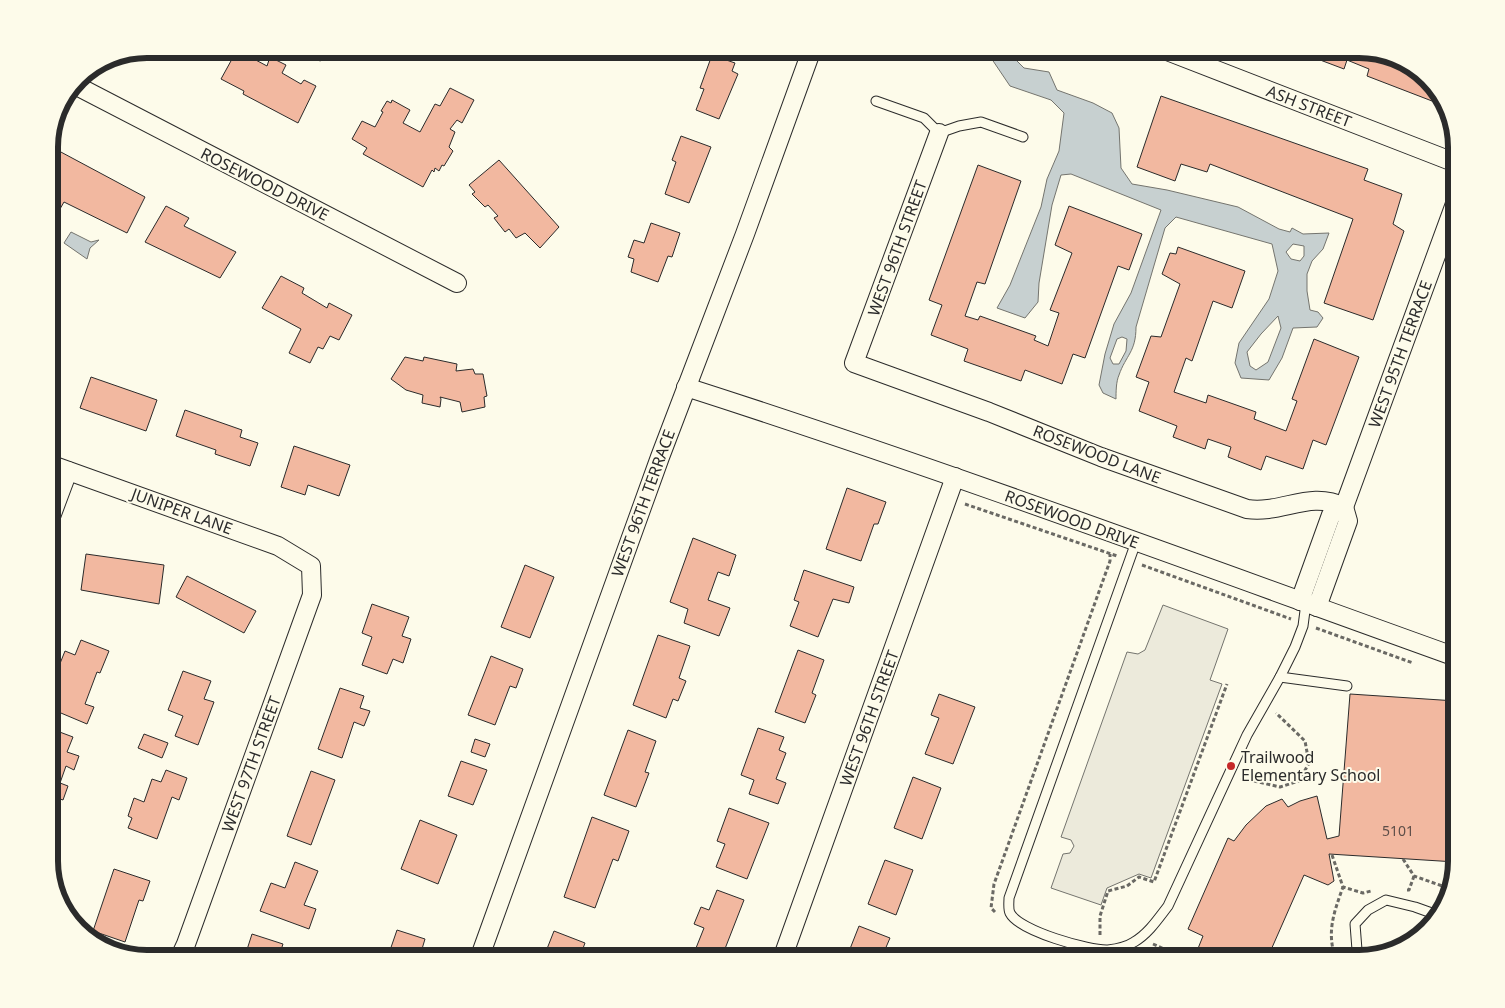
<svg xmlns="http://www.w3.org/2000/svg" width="1505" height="1008" font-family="'Noto Sans',sans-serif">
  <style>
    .parking { fill: #eceadb; stroke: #74746e }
    .water { fill: #c7d0d0; stroke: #74746e; fill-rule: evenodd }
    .building { fill: #f2b8a0; stroke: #2b2b2b }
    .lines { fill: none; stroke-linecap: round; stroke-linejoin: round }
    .service-casing { stroke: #2b2b2b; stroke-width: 11 }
    .minor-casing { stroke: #2b2b2b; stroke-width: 20 }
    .path { stroke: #6a6964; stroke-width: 3; stroke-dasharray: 4 2.5; stroke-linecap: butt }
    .service { stroke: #fdfbea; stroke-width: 9 }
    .minor { stroke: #fdfbea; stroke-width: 18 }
    .poi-dot { fill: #c62828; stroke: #fdfbea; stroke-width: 2 }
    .labels { text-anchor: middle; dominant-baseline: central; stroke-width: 4; stroke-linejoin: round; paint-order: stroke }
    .number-label { font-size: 14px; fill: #5d4e48 }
    .street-label { font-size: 16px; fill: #2b2b2b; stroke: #fdfbea }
    .poi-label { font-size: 16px; fill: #2b2b2b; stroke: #fdfbea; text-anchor: start }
    .rim { fill: none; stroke: #2b2b2b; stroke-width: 6 }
  </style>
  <rect width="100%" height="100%" fill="#fdfbea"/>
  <!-- parking -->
  <polygon class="parking" points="1163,605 1228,629 1210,680 1222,684 1151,878 1139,874 1107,888 1101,905 1051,888 1063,854 1070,853 1074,846 1071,840 1061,837 1127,652 1138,654 1145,650"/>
  <!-- water -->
  <g class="water">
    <path d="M289 49H328V50L323 60 320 61C311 57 304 48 294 55L287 52Z"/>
    <path d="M985 49H1010L1011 55 1024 68 1049 72 1057 90 1093 103 1112 113 1119 128 1121 168 1132 184 1167 190 1238 207 1279 229 1290 232 1292 228 1303 234 1329 233 1323 249 1312 261 1307 274V291L1310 310 1318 312 1323 318 1317 327 1293 328 1282 358 1269 380 1241 378 1235 363 1239 343 1269 299 1278 271 1272 244 1176 217 1165 228 1136 327C1136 352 1126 355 1119 375 1116 382 1116 392 1116 399L1103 393 1099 385 1105 354 1114 324 1131 293 1161 210 1071 174 1061 175 1052 205 1039 283 1038 302 1025 318 997 308 1010 285 1041 207 1047 179 1059 151 1064 113 1051 100 1010 86ZM1293 244 1304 246V256L1300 261 1291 259 1286 252ZM1278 316 1281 328 1268 362 1256 370 1250 366 1247 352 1261 334ZM1122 337 1127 339 1126 351 1119 364H1113L1110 358 1117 339Z"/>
    <polygon points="71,232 91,242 99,240 90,248 87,259 64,243"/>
  </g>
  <!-- building -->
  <g class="building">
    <polygon points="1291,49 1358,49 1413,65 1443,98 1445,106 1367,76 1369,69 1347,60 1344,69"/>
    <polygon points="237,50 267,66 270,57 286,65 282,73 301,84 304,80 316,86 298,123 243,94 244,91 221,79"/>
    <polygon points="712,55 735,63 732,71 738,74 719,119 696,110 704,89 700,88"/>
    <polygon points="450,88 474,100 462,123 457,120 450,129 455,132 449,147 453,151 444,166 442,165 439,171 435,168 434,172 432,170 423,187 363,154 367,148 352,139 362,121 375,127 383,112 381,111 387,101 391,103 392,100 410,110 403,123 420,132 435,104 440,106"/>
    <polygon points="1161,96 1368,169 1364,180 1402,194 1393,224 1404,231 1373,320 1324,303 1353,219 1210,164 1207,172 1181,164 1175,181 1137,167"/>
    <polygon points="681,136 711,147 689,203 665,194 676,162 672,160"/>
    <polygon points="59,151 145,197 127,233 64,202 49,228 49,171"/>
    <polygon points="499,160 559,227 540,248 525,233 516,238 509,229 505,232 494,218 498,216 488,205 485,207 472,194 475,192 469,185"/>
    <polygon points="978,165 1021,181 985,284 977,282 965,316 978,320 980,316 1036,336 1034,340 1048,346 1059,313 1050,310 1072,253 1055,245 1069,206 1142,234 1129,270 1118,266 1085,358 1073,354 1062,384 1025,370 1021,381 964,361 968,349 931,335 942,305 929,300"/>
    <polygon points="166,206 189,218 184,226 236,252 220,278 145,242"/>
    <polygon points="651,223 680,233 672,257 668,256 658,282 631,272 634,259 628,257 634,240 644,243"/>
    <polygon points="1178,247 1245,271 1232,308 1213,301 1192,361 1186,358 1174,392 1206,403 1208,395 1256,412 1254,419 1286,431 1297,401 1292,399 1314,339 1359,357 1326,445 1313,440 1303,469 1266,456 1261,470 1228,457 1231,447 1208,439 1205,449 1173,437 1177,426 1139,411 1149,382 1136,377 1151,336 1161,337 1180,284 1162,274 1170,253 1176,254"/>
    <polygon points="281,276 304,288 302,293 327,308 329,303 352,315 339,340 330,336 323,349 318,347 310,363 289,353 301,329 262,308"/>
    <polygon points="405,357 423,361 424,357 457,364 456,371 473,369 475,374 483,374 487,396 484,397 485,407 462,412 460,402 440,397 441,399 440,407 422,403 423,395 406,390 391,379"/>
    <polygon points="91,377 157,400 146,431 80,408"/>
    <polygon points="185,410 242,430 240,437 258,443 250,466 215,454 216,450 176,436"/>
    <polygon points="294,446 350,465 339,496 308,485 305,495 281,487"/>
    <polygon points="847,488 886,502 878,524 874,524 861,561 826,549"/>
    <polygon points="693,538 736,555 729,576 718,572 708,600 730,608 719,636 684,623 688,609 670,602"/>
    <polygon points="86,554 164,565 159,604 81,590"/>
    <polygon points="525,565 554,577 530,638 501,627"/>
    <polygon points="804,570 854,587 849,603 833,599 818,637 790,626 799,602 794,600"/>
    <polygon points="187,576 256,611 244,633 176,597"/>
    <polygon points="372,604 409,617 402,636 411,639 403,663 393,659 387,674 362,665 372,637 362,633"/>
    <polygon points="658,635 690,646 679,678 686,681 678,701 673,699 666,718 633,705"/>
    <polygon points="81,640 109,651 100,673 97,672 85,704 94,707 87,724 49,708 49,691 65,651 75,655"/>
    <polygon points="798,650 824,660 812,693 816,695 805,723 775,712"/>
    <polygon points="491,656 523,669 516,688 510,686 495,725 468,715"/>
    <polygon points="183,671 211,681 204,699 214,702 198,745 175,736 183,716 168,710"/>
    <polygon points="340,688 364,696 360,708 370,711 364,726 354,722 342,758 318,749"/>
    <polygon points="939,694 975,707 953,764 925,754 939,718 931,715"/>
    <polygon points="1350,694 1456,701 1456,862 1329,854 1334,881 1328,885 1304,875 1267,959 1256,959 1247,955 1245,959 1216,959 1197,951 1203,936 1188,929 1228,838 1234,841 1246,825 1266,806 1282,799 1288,807 1300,801 1317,796 1327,839 1339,836"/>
    <polygon points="49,728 73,737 67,752 79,756 74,770 66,766 60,783 68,786 63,800 52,796 51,801 49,800"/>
    <polygon points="758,728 784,737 779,750 786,753 776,779 786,783 778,804 749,794 754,780 741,775"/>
    <polygon points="628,730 656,741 645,772 649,773 636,807 604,795"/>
    <polygon points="144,734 168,743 162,758 138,748"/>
    <polygon points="475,739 490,744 485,757 471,752"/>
    <polygon points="461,761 487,770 473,805 448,796"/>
    <polygon points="166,770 187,778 179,800 172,797 157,839 128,828 132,818 128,816 134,798 144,802 152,779 161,782"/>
    <polygon points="311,771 335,780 311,845 287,836"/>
    <polygon points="913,777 941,788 922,839 894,828"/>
    <polygon points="729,808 769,823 747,879 716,867 725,844 717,841"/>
    <polygon points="592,817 629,831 618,861 613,859 595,908 564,897"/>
    <polygon points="420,820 457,835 438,884 401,869"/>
    <polygon points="885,860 913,870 896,915 868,904"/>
    <polygon points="295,862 318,871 304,905 316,909 309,929 260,911 271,883 285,888"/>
    <polygon points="114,869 150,881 143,901 139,900 125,942 93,931"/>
    <polygon points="717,890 744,900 721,959 711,959 694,953 704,928 694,924 701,907 709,910"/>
    <polygon points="859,926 890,938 881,959 846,959"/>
    <polygon points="397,930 425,939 419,959 387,959"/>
    <polygon points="554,931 585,943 579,959 543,959"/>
    <polygon points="252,934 283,944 278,959 244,959"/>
  </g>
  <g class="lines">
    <!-- service casing -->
    <g class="service-casing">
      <g id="service">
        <polyline points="876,101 924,118 939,133 959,126 981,122 1023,137"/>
        <path d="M1136 542 1009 898C1009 902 1008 909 1010 913 1019 931 1090 951 1108 950 1116 949 1128 946 1134 942 1148 934 1158 919 1168 906L1247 735 1280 677 1295 647 1303 626 1306 603"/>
        <polyline points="1280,677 1347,686"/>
        <polyline points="1365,958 1357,950 1355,924 1368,910 1386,900 1415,907 1440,916"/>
      </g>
    </g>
    <!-- minor casing -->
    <g class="minor-casing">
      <g id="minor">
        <polyline points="1162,49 1456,163"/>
        <polyline points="73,84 457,283"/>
        <path d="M939 133 854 363 989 412 1101 457 1247 509C1282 514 1310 490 1344 507"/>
        <path d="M686 387C945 470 1200 565 1456 657"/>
        <polyline points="49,464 278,546 311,566 312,595 186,944 179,959"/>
        <polyline points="49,522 68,471"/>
        <polyline points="1300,601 1331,515 1344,507 1456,201"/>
        <polyline points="1317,607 1348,521 1344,507"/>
        <polyline points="479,959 660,457 745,234 812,49"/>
        <polyline points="782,959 955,477"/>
      </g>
    </g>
    <!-- path -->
    <g class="path">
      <polyline points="965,504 1117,556"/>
      <polyline points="1142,565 1291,619"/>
      <polyline points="1316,628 1413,663"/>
      <polyline points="1447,676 1456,679"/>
      <polyline points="1241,778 1280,787 1299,781 1309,763 1305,741 1276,713"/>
      <polyline points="1332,855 1343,887 1363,893 1371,891"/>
      <polyline points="1403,859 1414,876 1448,888"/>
      <polyline points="1407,890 1409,890 1414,876"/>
      <polyline points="995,912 991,908 994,884 1110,561 1110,554"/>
      <polyline points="1100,935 1100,916 1108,891 1127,886 1139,877 1154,882 1227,684"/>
      <polyline points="1153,944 1186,959"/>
      <polyline points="981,959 983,954 1002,959"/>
      <path d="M1336 959C1326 933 1334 912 1343 887"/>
    </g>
    <!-- service -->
    <use href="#service" class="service"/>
    <!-- minor -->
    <use href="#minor" class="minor"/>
  </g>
  <!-- markers -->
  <circle class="poi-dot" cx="1231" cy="766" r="5"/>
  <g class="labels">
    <!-- number labels -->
    <g class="number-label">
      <text x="1398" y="830">5101</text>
    </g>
    <!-- street labels -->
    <g class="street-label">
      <text transform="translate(1309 106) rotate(21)">ASH STREET</text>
      <text transform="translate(265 184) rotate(27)">ROSEWOOD DRIVE</text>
      <text transform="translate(897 248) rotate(-70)">WEST 96TH STREET</text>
      <text transform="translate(1400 354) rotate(-70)">WEST 95TH TERRACE</text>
      <text transform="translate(1097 454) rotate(21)">ROSEWOOD LANE</text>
      <text transform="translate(643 503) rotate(-70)">WEST 96TH TERRACE</text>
      <text transform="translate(182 511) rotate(20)">JUNIPER LANE</text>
      <text transform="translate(1072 519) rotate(20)">ROSEWOOD DRIVE</text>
      <text transform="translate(869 718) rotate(-70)">WEST 96TH STREET</text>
      <text transform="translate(251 764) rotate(-70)">WEST 97TH STREET</text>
    </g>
    <!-- poi labels -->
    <g class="poi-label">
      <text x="1241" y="757">Trailwood<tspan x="1241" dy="18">Elementary School</tspan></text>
    </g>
  </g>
  <!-- crop -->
  <path d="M0 0H1505V1008H0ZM147 58H1359A89 89 0 0 1 1448 147V861A89 89 0 0 1 1359 950H147A89 89 0 0 1 58 861V147A89 89 0 0 1 147 58Z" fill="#fdfbea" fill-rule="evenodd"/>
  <path class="rim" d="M147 58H1359A89 89 0 0 1 1448 147V861A89 89 0 0 1 1359 950H147A89 89 0 0 1 58 861V147A89 89 0 0 1 147 58Z"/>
</svg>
